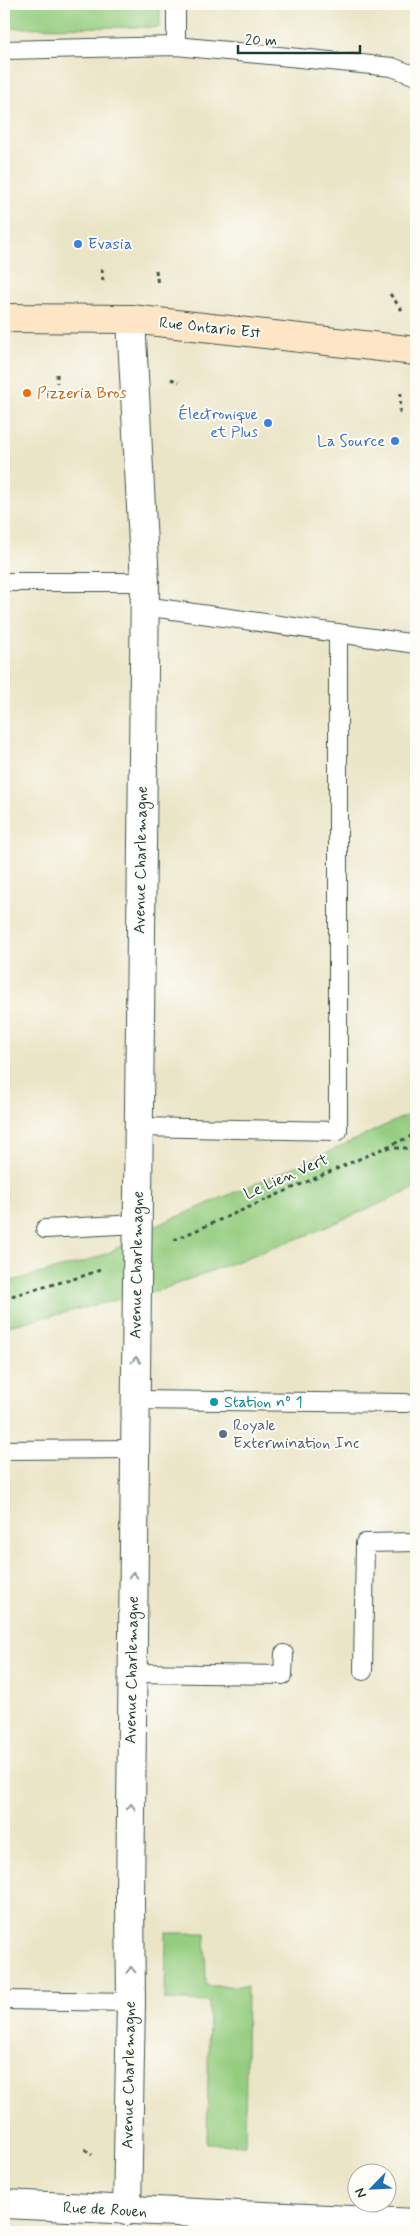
<svg xmlns="http://www.w3.org/2000/svg" width="420" height="2236" font-family="Mynerve,sans-serif">
  <style>
    .green { fill: #95cd80; stroke: #5a855a }
    .lines { fill: none; stroke-linecap: round; stroke-linejoin: round }
    .service-casing { stroke: #3e564a; stroke-width: 20 }
    .minor-casing { stroke: #3e564a; stroke-width: 30 }
    .secondary-casing { stroke: #3e564a; stroke-width: 30 }
    .path { stroke: #3e564a; stroke-width: 3; stroke-dasharray: 4 4; stroke-linecap: butt }
    .service { stroke: #fff; stroke-width: 18 }
    .minor { stroke: #fff; stroke-width: 28 }
    .secondary { stroke: #fde5c5; stroke-width: 28 }
    .oneway { stroke: #8f9e9a }
    .shop-dot { fill: #3f7fe0; stroke: #fdfcf7; stroke-width: 2 }
    .food-dot { fill: #e8710a; stroke: #fdfcf7; stroke-width: 2 }
    .culture-dot { fill: #0f9aa8; stroke: #fdfcf7; stroke-width: 2 }
    .service-dot { fill: #5c6f8a; stroke: #fdfcf7; stroke-width: 2 }
    .labels { text-anchor: middle; dominant-baseline: central; stroke-width: 4; stroke-linejoin: round; paint-order: stroke }
    .shop-label { font-size: 16px; fill: #366cbe; stroke: #fdfcf7; text-anchor: end }
    .street-label { font-size: 16px; fill: #1f3d34; stroke: #fdfcf7 }
    .food-label { font-size: 16px; fill: #c56008; stroke: #fdfcf7; text-anchor: start }
    .culture-label { font-size: 16px; fill: #0d838f; stroke: #fdfcf7; text-anchor: start }
    .service-label { font-size: 16px; fill: #4e5e75; stroke: #fdfcf7; text-anchor: start }
  </style>
  <rect width="100%" height="100%" fill="#fdfcf7"/>
  <filter id="ink" filterUnits="userSpaceOnUse"><feTurbulence type="fractalNoise" baseFrequency=".02" numOctaves="2"/><feDisplacementMap in="SourceGraphic" scale="10" xChannelSelector="R" yChannelSelector="G"/><feConvolveMatrix kernelMatrix="1 2 1 2 8 2 1 2 1" color-interpolation-filters="sRGB"/></filter>
  <filter id="wash" filterUnits="userSpaceOnUse"><feTurbulence type="fractalNoise" baseFrequency=".0096" numOctaves="4" result="noise"/><feDisplacementMap in="SourceGraphic" scale="20" xChannelSelector="R" yChannelSelector="G"/><feGaussianBlur stdDeviation="1.12" result="paint"/><feColorMatrix in="noise" values="0 0 0 0 0 0 0 0 0 0 0 0 0 0 0 0 0 1.4 0 .05"/><feComposite in="paint" operator="in"/></filter>
  <g filter="url(#wash)">
    <rect width="100%" height="100%" fill="#ebe5c7"/>
    <!-- green -->
    <g class="green">
      <polygon points="4,4 160,4 160,27 4,28"/>
      <polygon points="416,1111 416,1188 310,1234 163,1289 4,1327 4,1283 87,1261 110,1252 151,1228 324,1154"/>
      <polygon points="166,1933 205,1933 206,1986 247,1986 245,2145 207,2144 209,2002 165,2000"/>
    </g>
  </g>
  <g filter="url(#ink)">
    <g class="lines">
      <!-- service casing -->
      <g class="service-casing">
        <g id="service">
          <polyline points="176,46 176,4"/>
          <polyline points="4,50 176,46 392,67 416,76"/>
          <polyline points="4,582 145,582"/>
          <polyline points="144,606 416,644"/>
          <polyline points="138,1127 338,1131 338,633"/>
          <polyline points="45,1229 137,1224"/>
          <polyline points="135,1400 406,1403"/>
          <polyline points="4,1450 135,1449"/>
          <polyline points="363,1671 365,1543 416,1542"/>
          <polyline points="132,1673 283,1675 284,1654"/>
          <polyline points="4,2000 131,2002"/>
        </g>
      </g>
      <!-- minor casing -->
      <g class="minor-casing">
        <g id="minor">
          <polyline points="4,2204 416,2223"/>
          <polyline points="127,2211 131,2002 130,1899 145,582 131,319"/>
        </g>
      </g>
      <!-- secondary casing -->
      <g class="secondary-casing">
        <polyline id="secondary" points="4,318 131,319 416,351"/>
      </g>
      <!-- path -->
      <g class="path">
        <polyline points="102,269 103,283"/>
        <polyline points="156,270 158,286"/>
        <polyline points="390,294 404,313"/>
        <polyline points="57,374 57,383"/>
        <polyline points="171,379 179,382"/>
        <polyline points="400,413 401,391"/>
        <polyline points="387,1148 416,1148"/>
        <polyline points="174,1240 416,1134"/>
        <polyline points="4,1298 80,1277 103,1269"/>
        <polyline points="85,2149 92,2155"/>
      </g>
      <!-- service -->
      <use href="#service" class="service"/>
      <!-- minor -->
      <use href="#minor" class="minor"/>
      <!-- secondary -->
      <use href="#secondary" class="secondary"/>
    </g>
    <!-- one-way arrows -->
    <defs><path id="oneway-chevron" d="M-2-3.5L2.5 0L-2 3.5" fill="none" stroke-width="1.6" stroke-linecap="round" stroke-linejoin="round" transform="scale(1.25)"/></defs>
    <g class="oneway">
      <use href="#oneway-chevron" transform="translate(136 1360) rotate(-89)"/>
      <use href="#oneway-chevron" transform="translate(133 1575) rotate(-89)"/>
      <use href="#oneway-chevron" transform="translate(131 1807) rotate(-89)"/>
      <use href="#oneway-chevron" transform="translate(131 1970) rotate(-91)"/>
    </g>
  </g>
  <!-- markers -->
  <g class="shop-dot">
    <circle cx="78" cy="244" r="5"/>
    <circle cx="268" cy="423" r="5"/>
    <circle cx="395" cy="441" r="5"/>
  </g>
  <circle class="food-dot" cx="27" cy="393" r="5"/>
  <circle class="culture-dot" cx="214" cy="1402" r="5"/>
  <circle class="service-dot" cx="223" cy="1434" r="5"/>
  <g class="labels">
    <!-- shop labels -->
    <g class="shop-label">
      <text x="88" y="244" text-anchor="start">Evasia</text>
      <text x="258" y="414">Électronique<tspan x="258" dy="18">et Plus</tspan></text>
      <text x="385" y="441">La Source</text>
    </g>
    <!-- street labels -->
    <g class="street-label">
      <text transform="translate(210 328) rotate(6)">Rue Ontario Est</text>
      <text transform="translate(141 860) rotate(-89)">Avenue Charlemagne</text>
      <text transform="translate(286 1177) rotate(-24)">Le Lien Vert</text>
      <text transform="translate(137 1265) rotate(-89)">Avenue Charlemagne</text>
      <text transform="translate(132 1670) rotate(-89)">Avenue Charlemagne</text>
      <text transform="translate(129 2075) rotate(-89)">Avenue Charlemagne</text>
      <text transform="translate(105 2210) rotate(3)">Rue de Rouen</text>
    </g>
    <!-- food labels -->
    <g class="food-label">
      <text x="37" y="393">Pizzeria Bros</text>
    </g>
    <!-- culture labels -->
    <g class="culture-label">
      <text x="224" y="1402">Station nº 1</text>
    </g>
    <!-- service labels -->
    <g class="service-label">
      <text x="233" y="1425">Royale<tspan x="233" dy="18">Extermination Inc</tspan></text>
    </g>
  </g>
  <!-- margin -->
  <rect width="420" height="2236" fill="none" stroke="#fdfcf7" stroke-width="20"/>
  <!-- north arrow -->
  <g transform="translate(372 2188) rotate(246)"><circle r="24" fill="#fdfcf7" stroke="#a4b0a9"/>
  <path d="M0-4L9 19L0 12L-9 19Z" fill="#1f6fb2"/>
  <text y="-8" font-size="14" font-weight="bold" text-anchor="middle" fill="#1f3d34">N</text>
  </g>
  <!-- scale -->
  <path d="M238 45v8h122v-8" fill="none" stroke="#1f3d34" stroke-width="2.5"/>
  <text x="245" y="45" font-size="15" fill="#1f3d34" stroke="#fdfcf7" stroke-width="4" paint-order="stroke">20 m</text>
</svg>
